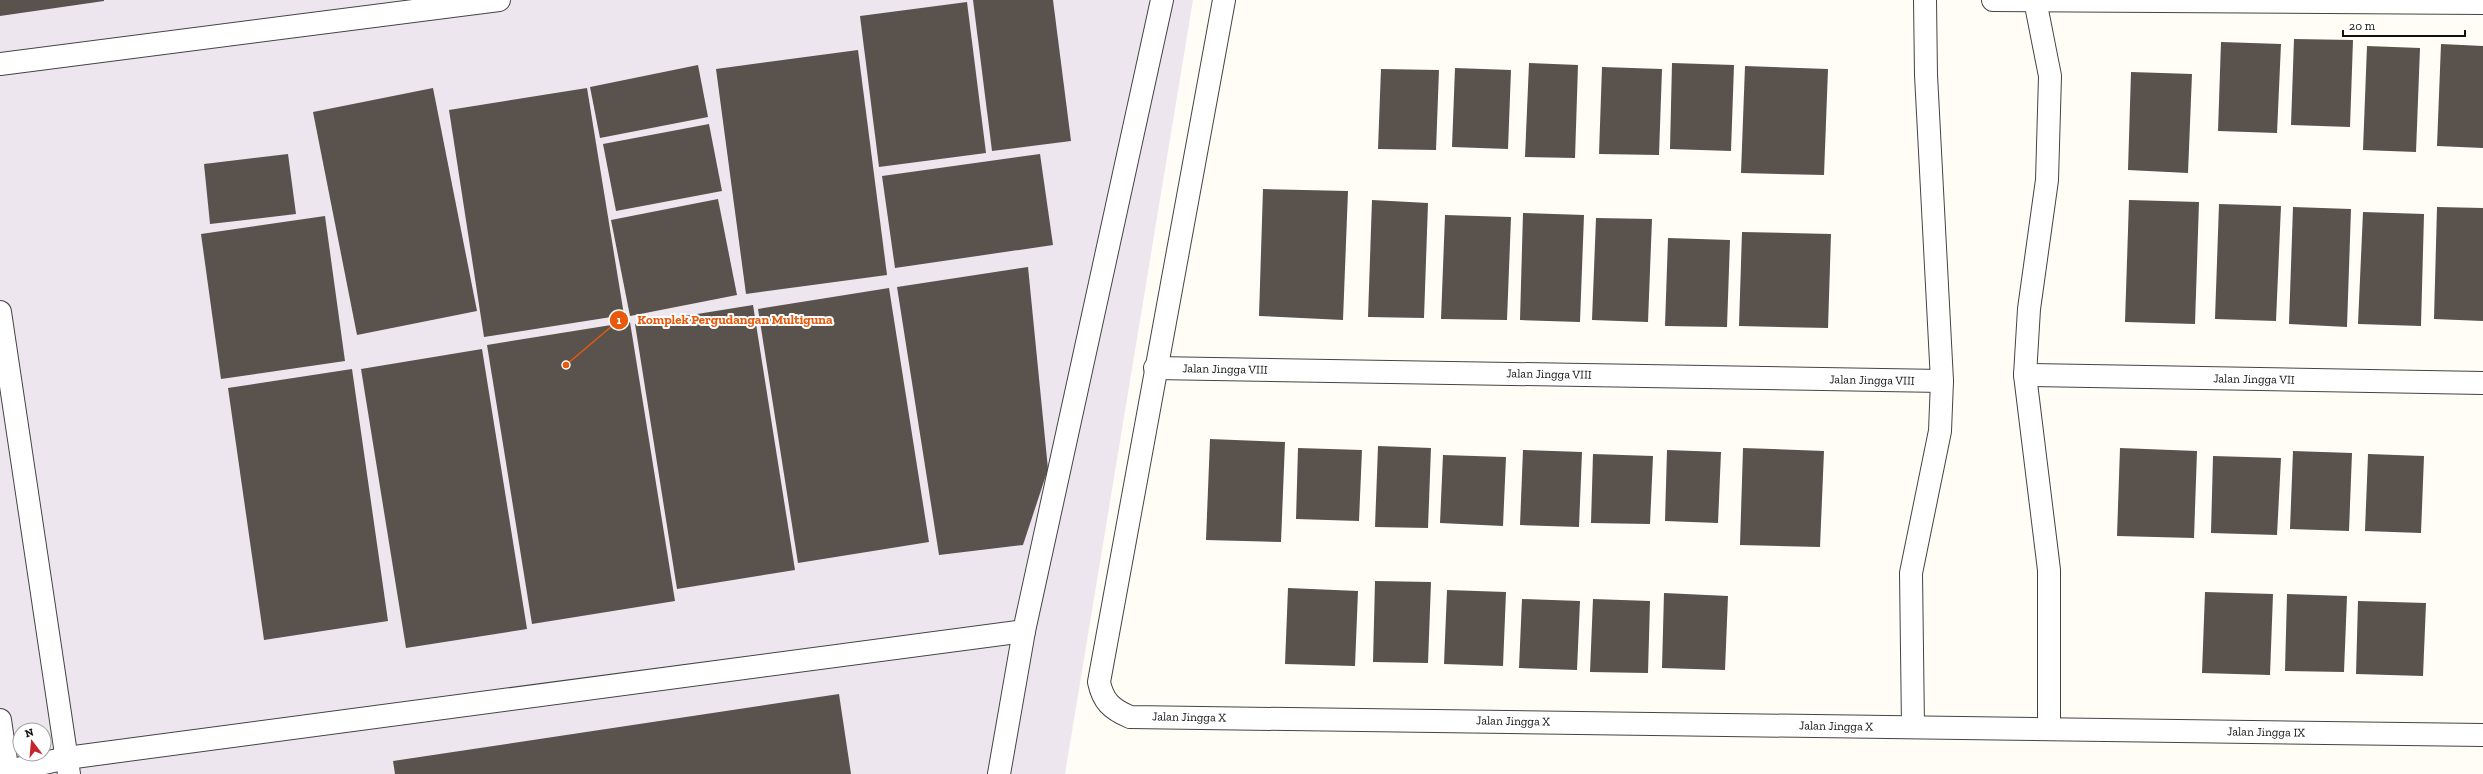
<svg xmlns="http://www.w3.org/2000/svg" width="2483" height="774" font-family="'Zilla Slab',serif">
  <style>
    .industrial { fill: #eee6ef; fill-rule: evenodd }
    .building { fill: #5a524d }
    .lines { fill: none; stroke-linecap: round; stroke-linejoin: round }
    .minor-casing { stroke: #444; stroke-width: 24 }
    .minor { stroke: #fff; stroke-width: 22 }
    .labels { text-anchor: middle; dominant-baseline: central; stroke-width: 4; stroke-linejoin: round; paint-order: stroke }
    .street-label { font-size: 12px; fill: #111; stroke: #fff }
    .leader { fill: none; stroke: #e8590c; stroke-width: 1.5 }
    .callout-dot { fill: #e8590c; stroke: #fff; stroke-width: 1.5 }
    .mark-label { font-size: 12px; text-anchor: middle; font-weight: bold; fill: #fff }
    .callout-label { font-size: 13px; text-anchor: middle; font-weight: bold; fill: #e8590c; stroke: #fff; stroke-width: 4; stroke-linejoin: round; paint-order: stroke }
  </style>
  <rect width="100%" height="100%" fill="#fffdf5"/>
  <!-- industrial -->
  <path class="industrial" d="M0 0H1193L1065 774H0ZM20 730H44V754H20Z"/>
  <!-- building -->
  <g class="building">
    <polygon points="0,0 104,0 104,1 0,16"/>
    <polygon points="973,0 1053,0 1071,141 992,151"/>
    <polygon points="967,2 986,153 879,167 860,16"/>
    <polygon points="2294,39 2353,40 2350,127 2291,125"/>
    <polygon points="2221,42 2281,44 2277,133 2218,131"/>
    <polygon points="2441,44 2483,46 2483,148 2437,146"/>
    <polygon points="2367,46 2420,48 2416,152 2363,150"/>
    <polygon points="858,50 887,275 746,294 716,69"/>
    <polygon points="1529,63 1578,65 1575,158 1525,157"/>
    <polygon points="1672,63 1734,65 1731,151 1670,149"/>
    <polygon points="698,65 708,117 600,138 590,87"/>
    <polygon points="1745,66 1828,69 1824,175 1741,173"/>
    <polygon points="1602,67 1662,69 1659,155 1599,154"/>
    <polygon points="1455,68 1511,70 1508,149 1452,147"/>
    <polygon points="1381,69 1439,70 1436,150 1378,149"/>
    <polygon points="2131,72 2192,74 2188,173 2128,170"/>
    <polygon points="433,88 477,311 357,335 313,112"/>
    <polygon points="587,88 624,315 484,337 449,110"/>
    <polygon points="709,124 722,191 616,211 603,144"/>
    <polygon points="288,154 296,214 210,224 204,164"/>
    <polygon points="1040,154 1053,245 895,268 882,176"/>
    <polygon points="1263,189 1348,191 1343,320 1259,316"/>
    <polygon points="718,199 737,295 630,316 611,220"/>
    <polygon points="1372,200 1428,203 1424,318 1368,317"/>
    <polygon points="2129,200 2199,202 2195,324 2125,322"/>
    <polygon points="2219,204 2281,206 2276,321 2215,319"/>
    <polygon points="2293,207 2351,209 2347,327 2289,324"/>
    <polygon points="2437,207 2483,208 2483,321 2434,319"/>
    <polygon points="2363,212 2424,214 2421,326 2358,324"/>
    <polygon points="1523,213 1584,215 1580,322 1520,320"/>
    <polygon points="1445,215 1511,217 1507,320 1441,319"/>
    <polygon points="325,216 345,361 221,379 201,234"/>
    <polygon points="1596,218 1652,219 1648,322 1592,320"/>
    <polygon points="1742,232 1831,234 1828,328 1739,326"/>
    <polygon points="1668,238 1730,240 1727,327 1665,326"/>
    <polygon points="1028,267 1048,469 1023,545 939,555 897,287"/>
    <polygon points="889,288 929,542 798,563 758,309"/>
    <polygon points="753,305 795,570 677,589 635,324"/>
    <polygon points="630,322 675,601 532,624 487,345"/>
    <polygon points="482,349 527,629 406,648 361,369"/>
    <polygon points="352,369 388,621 264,640 228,388"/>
    <polygon points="1210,439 1285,442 1281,542 1206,540"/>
    <polygon points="1378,446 1431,448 1428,528 1375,527"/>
    <polygon points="1298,448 1362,450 1359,521 1296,519"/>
    <polygon points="1743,448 1824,451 1820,547 1740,545"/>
    <polygon points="2120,448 2197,451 2194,538 2117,536"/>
    <polygon points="1523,450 1582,452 1579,527 1520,525"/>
    <polygon points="1667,450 1721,452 1718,523 1665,521"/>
    <polygon points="2293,451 2352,453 2349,531 2290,529"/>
    <polygon points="1593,454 1653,456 1650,524 1591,523"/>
    <polygon points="2368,454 2424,456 2421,533 2365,531"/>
    <polygon points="1443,455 1506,457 1503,526 1440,523"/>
    <polygon points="2213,456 2281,458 2277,535 2211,533"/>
    <polygon points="1375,581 1431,582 1428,663 1373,662"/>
    <polygon points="1288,588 1358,591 1355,666 1285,664"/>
    <polygon points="1447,590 1506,592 1503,666 1444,664"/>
    <polygon points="2205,592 2273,594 2270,675 2202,673"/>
    <polygon points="1664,593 1728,596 1725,670 1662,668"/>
    <polygon points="2287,594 2347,596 2344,672 2285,671"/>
    <polygon points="1522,599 1580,601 1577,670 1519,668"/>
    <polygon points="1593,599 1650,601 1648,673 1590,672"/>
    <polygon points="2358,601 2426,603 2423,676 2356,674"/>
    <polygon points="839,694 851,774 395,774 393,761"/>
  </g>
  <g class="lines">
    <!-- minor casing -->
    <g class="minor-casing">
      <g id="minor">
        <path d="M1224 0 1099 682C1103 701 1111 709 1130 717L2483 735"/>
        <polyline points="1993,0 2483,3"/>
        <polyline points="2035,0 2050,76 2047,180 2029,309 2025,375 2049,570 2049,728"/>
        <polyline points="0,64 499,0"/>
        <polyline points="0,312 69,774"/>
        <polyline points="1155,368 1942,381"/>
        <polyline points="2025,375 2483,383"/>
        <polyline points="0,720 8,774"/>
        <polyline points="1913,727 1911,573 1940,431 1942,381 1926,75 1925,0"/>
        <polyline points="8,771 67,758 1024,631"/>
        <polyline points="999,774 1024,631 1162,0"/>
      </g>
    </g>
    <!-- minor -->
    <use href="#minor" class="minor"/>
  </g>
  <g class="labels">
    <!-- street labels -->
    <g class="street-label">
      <text transform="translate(1225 369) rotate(1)">Jalan Jingga VIII</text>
      <text transform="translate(1549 374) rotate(1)">Jalan Jingga VIII</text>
      <text transform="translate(2254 379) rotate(1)">Jalan Jingga VII</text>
      <text transform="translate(1872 380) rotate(1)">Jalan Jingga VIII</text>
      <text transform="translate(1189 717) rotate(1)">Jalan Jingga X</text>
      <text transform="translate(1513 721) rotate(1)">Jalan Jingga X</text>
      <text transform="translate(1836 726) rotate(1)">Jalan Jingga X</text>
      <text transform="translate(2266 732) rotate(1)">Jalan Jingga IX</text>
    </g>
  </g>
  <!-- callouts -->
  <path class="leader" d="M566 365L619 320"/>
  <g class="callout-dot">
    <circle cx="566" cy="365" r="4"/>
    <circle cx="619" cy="320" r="10"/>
  </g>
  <g class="mark-label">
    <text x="619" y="324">1</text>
  </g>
  <g class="callout-label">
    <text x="735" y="324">Komplek Pergudangan Multiguna</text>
  </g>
  <!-- north arrow -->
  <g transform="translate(32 742) rotate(344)"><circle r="19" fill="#ffffff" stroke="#a0a0a0"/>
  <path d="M0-3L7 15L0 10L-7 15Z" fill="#c4262e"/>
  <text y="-6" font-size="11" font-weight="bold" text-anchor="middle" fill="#111111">N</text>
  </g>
  <!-- scale -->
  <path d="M2343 30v6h122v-6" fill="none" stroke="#111111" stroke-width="2"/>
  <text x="2349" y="30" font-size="12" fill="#111111" stroke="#ffffff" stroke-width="3" paint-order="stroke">20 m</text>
</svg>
